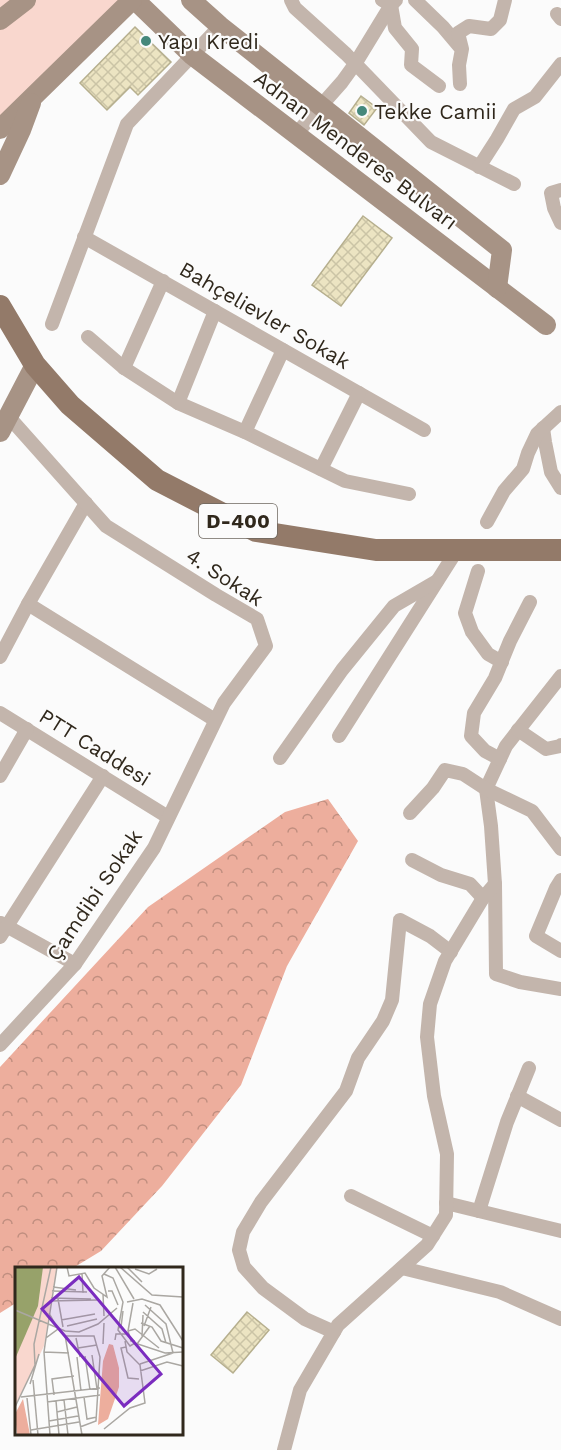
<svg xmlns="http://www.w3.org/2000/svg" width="561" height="1450" font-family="'Work Sans',sans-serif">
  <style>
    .forest { fill: url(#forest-crowns) }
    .park { fill: #f9d7ce }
    .building { fill: url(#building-cross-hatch); stroke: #b6af8e; stroke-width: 1.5 }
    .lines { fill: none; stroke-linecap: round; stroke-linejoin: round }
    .street { stroke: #c3b5ac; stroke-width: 14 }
    .secondary { stroke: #a79385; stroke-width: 20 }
    .primary { stroke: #937a69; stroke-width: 22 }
    .poi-dot { fill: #45887b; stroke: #fbfbfb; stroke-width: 2 }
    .labels { text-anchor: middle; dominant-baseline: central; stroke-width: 4.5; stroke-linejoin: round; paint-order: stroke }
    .shield { fill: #fbfbfb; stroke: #6d675f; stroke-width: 1.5 }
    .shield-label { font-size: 20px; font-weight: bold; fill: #30281c }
    .poi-label { font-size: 21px; fill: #30281c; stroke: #fbfbfb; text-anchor: start }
    .street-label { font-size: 21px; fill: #30281c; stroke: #fbfbfb }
    .inset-road { fill: none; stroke: #aaa7a2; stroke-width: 1.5 }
    .view { fill: #7b2cbf; fill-opacity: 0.15; stroke: #7b2cbf; stroke-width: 3 }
    .inset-edge { fill: none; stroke: #30281c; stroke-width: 3 }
  </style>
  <defs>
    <pattern id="forest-crowns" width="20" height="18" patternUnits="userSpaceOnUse" patternTransform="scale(1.5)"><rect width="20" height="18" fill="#edae9d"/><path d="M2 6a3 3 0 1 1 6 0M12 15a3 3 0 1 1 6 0" fill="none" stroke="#c08e7f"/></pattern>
    <pattern id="building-cross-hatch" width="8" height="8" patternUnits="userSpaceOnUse" patternTransform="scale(1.5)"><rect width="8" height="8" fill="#ece4c2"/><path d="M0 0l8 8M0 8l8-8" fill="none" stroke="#cbc4a6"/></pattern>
  </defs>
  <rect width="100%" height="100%" fill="#fbfbfb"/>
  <!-- forest -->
  <polygon class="forest" points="328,799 358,841 287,966 241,1085 162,1186 101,1251 73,1268 16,1268 16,1303 0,1313 0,1067 148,907 285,812"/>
  <!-- park -->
  <polygon class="park" points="0,0 140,0 0,119"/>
  <!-- building -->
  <g class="building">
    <polygon points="135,27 171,62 138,95 130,87 107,110 80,83"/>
    <polygon points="361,96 377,108 364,125 349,113"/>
    <polygon points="363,216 392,238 341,306 312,285"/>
    <polygon points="247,1312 269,1330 233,1373 211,1355"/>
  </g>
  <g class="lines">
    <!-- street -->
    <g class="street">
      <polyline points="291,0 295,8 346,54 431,142 514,184"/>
      <polyline points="382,0 391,5 395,28 412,49 411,65 439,86"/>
      <polyline points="415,0 443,27 459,46"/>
      <polyline points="557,14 561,19"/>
      <polyline points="460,84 459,65 462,49 458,33 469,26 491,29 500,20 505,0"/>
      <polyline points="296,134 342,82 355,64 391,5 396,0"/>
      <polyline points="479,167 497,139 514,109 535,97 561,64"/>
      <polyline points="561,190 551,193 554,208 561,223"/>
      <polyline points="84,237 424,430"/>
      <polyline points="52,324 127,124 220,26"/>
      <polyline points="88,337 124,368 178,403 245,432 345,481 409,494"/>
      <polyline points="124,368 163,281"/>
      <polyline points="178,403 215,311"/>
      <polyline points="543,428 545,442 551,472 561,488"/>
      <polyline points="245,432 283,350"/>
      <polyline points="321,469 359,393"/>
      <polyline points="487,522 504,491 523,469 528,453 537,434 561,412"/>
      <polyline points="478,571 465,613 472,632 488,654 502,662"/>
      <polyline points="28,604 215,720"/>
      <polyline points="0,657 28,604 86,503"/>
      <polyline points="561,676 506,746 486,789 491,826 495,884 496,974 520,982 561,989"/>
      <polyline points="0,713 168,817"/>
      <polyline points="518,730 546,749 560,746 561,745"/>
      <polyline points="339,736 457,550"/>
      <polyline points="280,758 342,670 394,606 437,581"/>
      <polyline points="500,759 485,751 471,736 474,713 495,678 510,641 530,602"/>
      <polyline points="0,776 27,729"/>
      <polyline points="410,813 433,788 445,770 463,774 486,789 532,811 561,849"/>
      <polyline points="412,860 441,875 470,884 483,898"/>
      <polyline points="561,880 556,888 536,936 561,951"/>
      <polyline points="1,923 75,964"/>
      <polyline points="0,937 103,776"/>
      <polyline points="0,1045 75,964 154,848 224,703 266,646 257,619 216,595 106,526 8,416"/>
      <polyline points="517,1096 561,1120"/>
      <polyline points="351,1196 433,1236"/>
      <polyline points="446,1203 561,1231"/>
      <polyline points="479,1211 507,1122 529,1068"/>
      <polyline points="402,1268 500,1292 561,1319"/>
      <polyline points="334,1332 305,1319 263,1288 244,1267 239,1250 243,1232 261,1202 346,1091 358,1058 383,1021 392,1000 400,920 430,936 451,952"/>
      <polyline points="284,1450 300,1390 338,1325 427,1245 446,1215 447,1154 434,1096 427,1037 430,1004 445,961 483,898 495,884"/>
    </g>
    <!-- secondary -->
    <g class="secondary">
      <polyline points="135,0 192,55 546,325"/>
      <polyline points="191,0 220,26 502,250 497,288"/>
      <polyline points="0,20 26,0"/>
      <polyline points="0,129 132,0"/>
      <polyline points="0,175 21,130 31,103"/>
      <polyline points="0,432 35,365"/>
    </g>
    <!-- primary -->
    <polyline class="primary" points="0,306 35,365 70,405 157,480 256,531 376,550 561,550"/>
  </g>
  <!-- markers -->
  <g class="poi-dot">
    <circle cx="146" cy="41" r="6"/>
    <circle cx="362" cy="111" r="6"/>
  </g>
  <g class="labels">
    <!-- shield labels -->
    <rect class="shield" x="199" y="504" width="78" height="34" rx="4.5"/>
    <g class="shield-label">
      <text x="238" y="521">D-400</text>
    </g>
    <!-- poi labels -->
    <g class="poi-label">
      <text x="158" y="41">Yapı Kredi</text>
      <text x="374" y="111">Tekke Camii</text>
    </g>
    <!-- street labels -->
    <g class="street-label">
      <text transform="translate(356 150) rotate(37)">Adnan Menderes Bulvarı</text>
      <text transform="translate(265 315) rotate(30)">Bahçelievler Sokak</text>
      <text transform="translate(225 577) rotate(33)">4. Sokak</text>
      <text transform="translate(95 747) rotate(32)">PTT Caddesi</text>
      <text transform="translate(94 895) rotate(-56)">Çamdibi Sokak</text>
    </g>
  </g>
  <!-- overview -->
  <g transform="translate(15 1267)">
    <rect width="168" height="168" fill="#fbfbfb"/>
    <path d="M94 77 98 78 104 101V120L93 152 83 158 88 94ZM8 132 15 168H2L0 147Z" fill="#edae9d"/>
    <path d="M26 0H42L29 79 0 139V78Z" fill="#f9d7ce"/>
    <path d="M0 0H28L23 39 0 92Z" fill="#97a26a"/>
    <path class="inset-road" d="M52 0 54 9 70 6 79 21 92 30 87 9 95 0M100 0 119 32M105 0 137 28 168 30M112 0 127 15M120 2 134 7 142 2M67 6 68 26M89 7 98 11 108 35 103 63 115 79 120 76 150 86 168 85M38 20 61 23M37 24 72 25M93 24H97L103 38M88 27 89 49M36 31 76 32M43 32 48 60M35 34 82 33M112 35 127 32 145 38 168 74M118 36 113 64 116 74H120M0 43 50 64 64 65 83 57 102 41M128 45 147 62 151 76M34 46 43 62 31 71 29 85 35 168M46 53 80 47M126 56 137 60 146 74 168 81M52 59 82 52M129 59 136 40M103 61 106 60 108 44M113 64 120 62 144 81M50 68 67 168M51 69H79L85 90 81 154 65 160M127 69 128 48M31 71 42 0M61 71 65 90M100 73 101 67H114M88 77 89 56M122 77 135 59M111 80 106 81 113 111 124 112M63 81 82 78M29 85 54 86M77 88 82 122M70 89 75 123M62 90 66 124M125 97 158 86 151 57 130 38M125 104 152 95 168 99M18 113 23 168M15 117 24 87M39 128 37 112 59 109M6 130 85 121M69 130 72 152 82 150M12 131 16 168M49 133 53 168M41 134 44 168M32 135 85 128M0 140 20 98 19 77 36 0M42 145 62 140M34 154 63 149M89 162 115 141 130 136 125 98 112 85 110 74M16 163 64 155"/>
    <path class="view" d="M64 10 146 107 109 139 27 42Z"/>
    <rect width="168" height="168" class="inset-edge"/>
  </g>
</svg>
